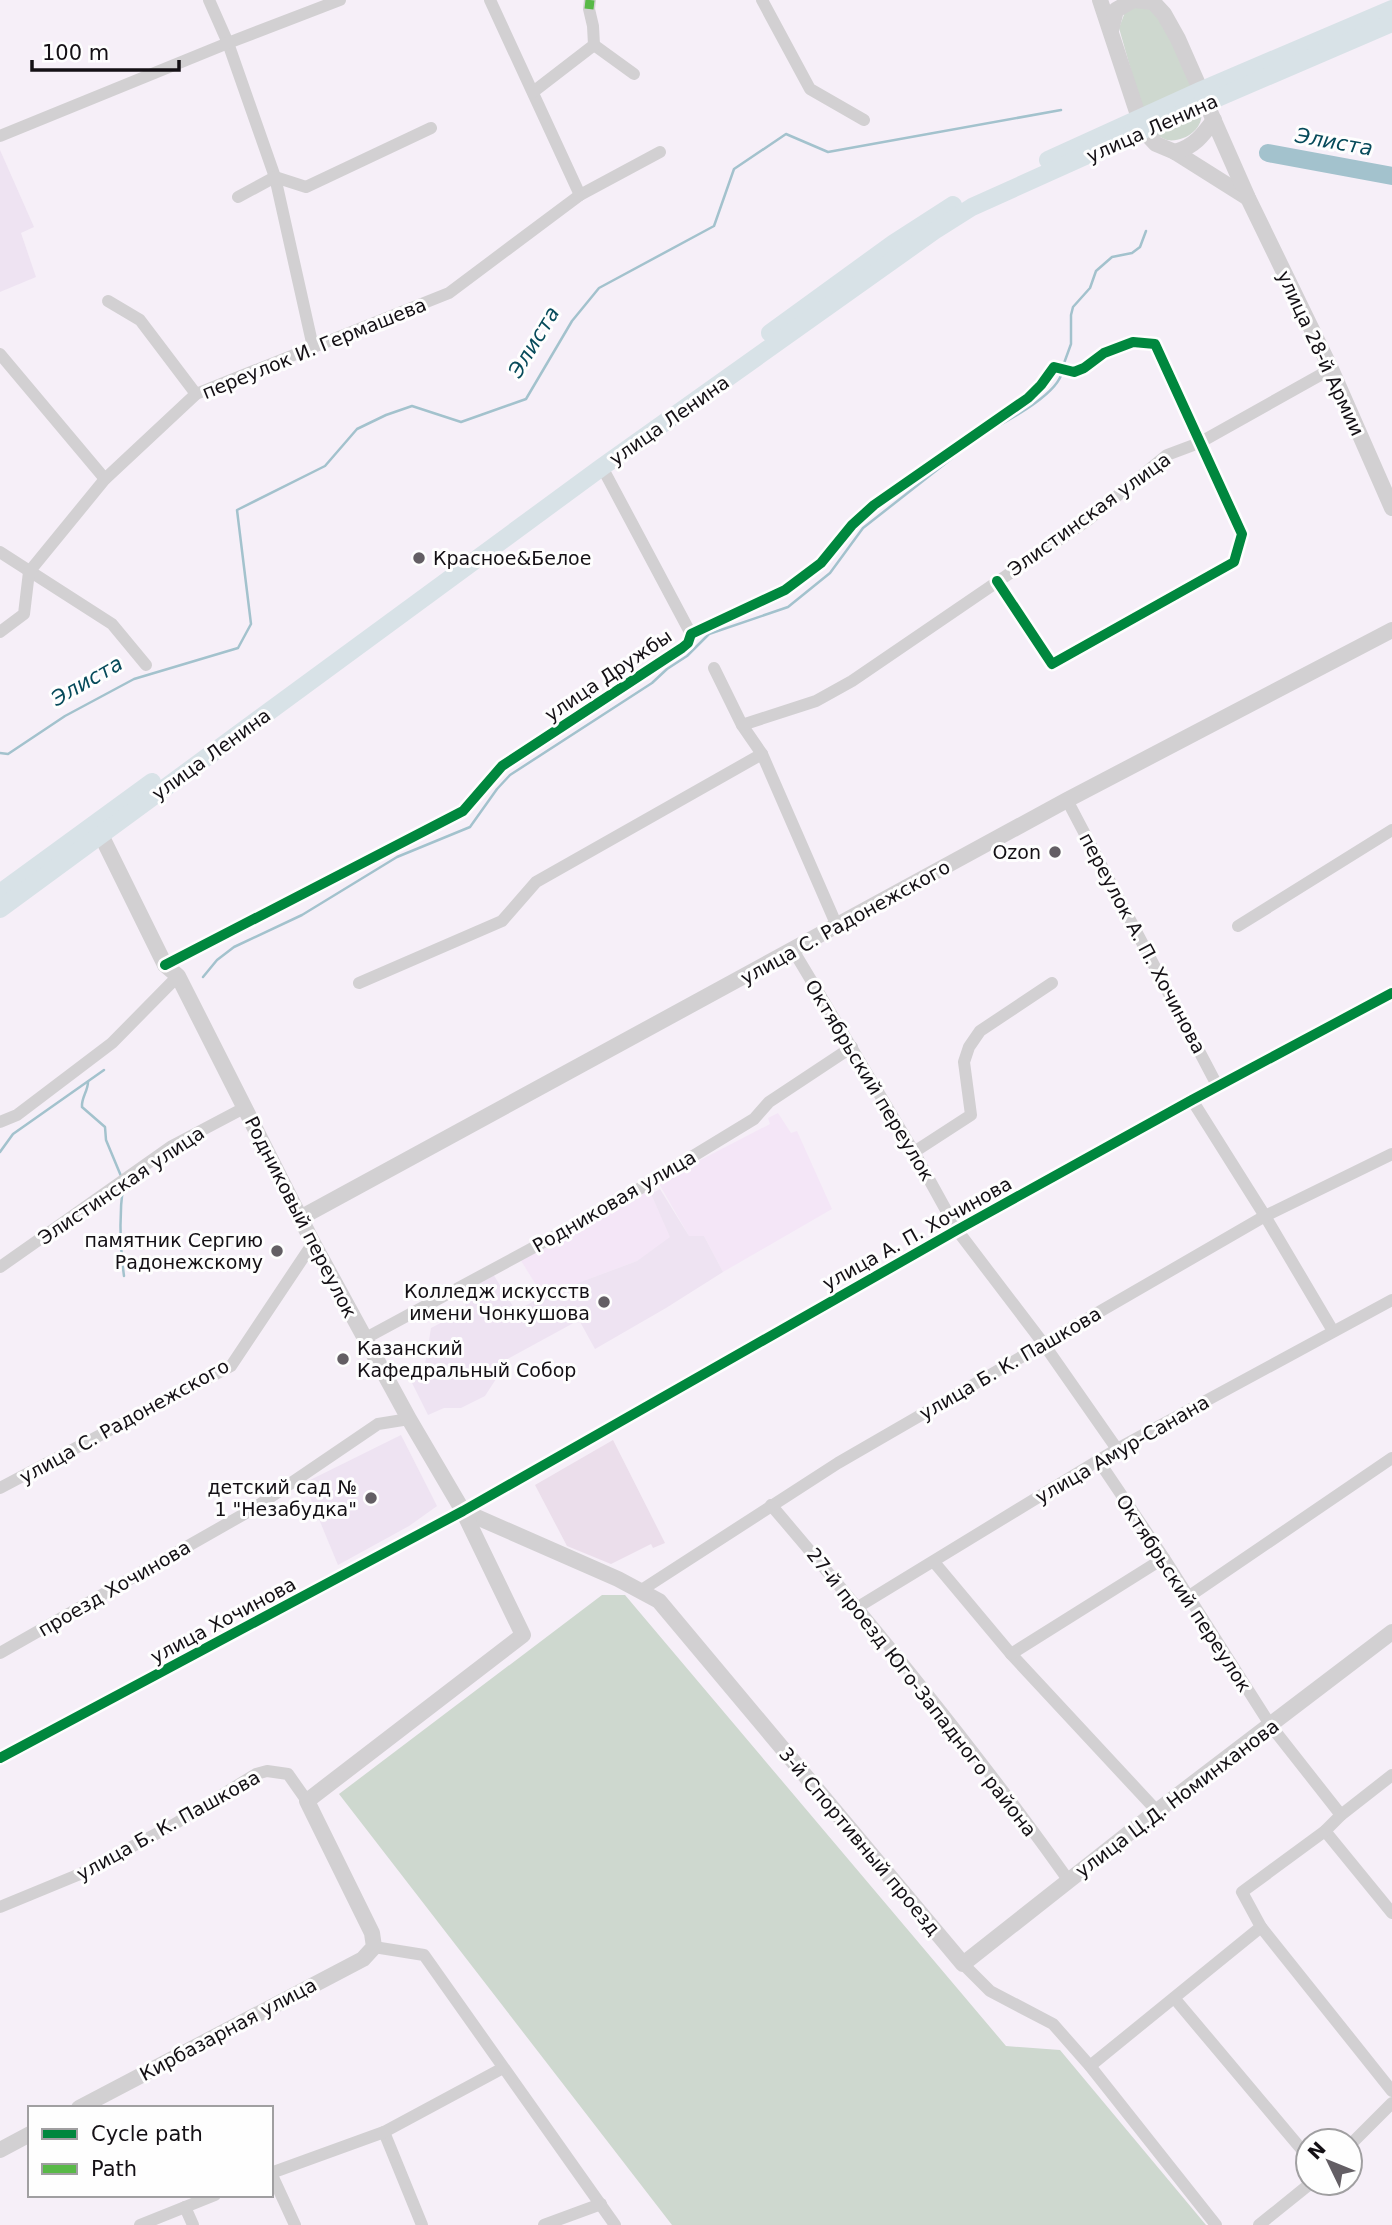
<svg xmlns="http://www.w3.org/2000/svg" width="1392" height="2225" font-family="'DejaVu Sans',sans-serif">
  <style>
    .built { fill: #f4e6f7 }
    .industrial { fill: #ebdeeb }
    .education { fill: #eee3f2 }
    .green { fill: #ced8cf }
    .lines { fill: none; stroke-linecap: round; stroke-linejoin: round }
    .stream { stroke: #a3c2cd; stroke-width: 2.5 }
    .river { stroke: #a3c2cd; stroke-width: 18 }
    .street { stroke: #d2d0d2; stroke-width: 12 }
    .secondary { stroke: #d2d0d2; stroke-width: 16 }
    .primary { stroke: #d8e2e7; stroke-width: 18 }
    .quiet { stroke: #58b947; stroke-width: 9; stroke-dasharray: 18 9; stroke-linecap: butt }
    .cycleway-casing { stroke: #fefefe; stroke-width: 15 }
    .cycleway { stroke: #00873e; stroke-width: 10 }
    .poi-dot { fill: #635e64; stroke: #fefefe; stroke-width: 2.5 }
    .labels { text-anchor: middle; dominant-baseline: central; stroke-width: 6; stroke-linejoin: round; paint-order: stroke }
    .street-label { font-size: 19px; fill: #141015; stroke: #fefefe }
    .poi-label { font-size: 19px; fill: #141015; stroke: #fefefe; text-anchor: end }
    .water-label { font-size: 21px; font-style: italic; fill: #064a5a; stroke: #fefefe }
  </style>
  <rect width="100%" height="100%" fill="#f6eff8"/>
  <!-- built -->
  <g class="built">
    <polygon points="778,1113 791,1133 797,1131 832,1209 723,1272 704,1236 689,1236 658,1182 770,1124 768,1118"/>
    <polygon points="648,1188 671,1237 637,1261 543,1296 520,1259"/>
  </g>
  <!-- industrial -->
  <polygon class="industrial" points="613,1440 665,1543 653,1548 651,1544 611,1564 567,1546 535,1485"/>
  <!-- education -->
  <g class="education">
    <polygon points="0,150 34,227 21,233 36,277 0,292"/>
    <polygon points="660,1189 689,1236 704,1236 723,1272 666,1308 595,1349 579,1320 502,1362 505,1370 498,1376 485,1396 461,1408 444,1408 428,1415 410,1379 424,1370 431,1328 467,1309 461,1295 493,1274 516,1311 543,1296 637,1261 670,1237 651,1194"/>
    <polygon points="401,1435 437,1506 409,1526 338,1565 304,1483"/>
  </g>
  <!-- green -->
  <g class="green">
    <polygon points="1133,6 1147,6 1162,22 1193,87 1142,109 1119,28 1125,12"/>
    <path d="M1201 111C1205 129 1183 143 1167 140 1161 138 1156 135 1151 131Z"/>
    <polygon points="602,1595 625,1595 1006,2046 1060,2050 1206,2225 672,2225 339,1794"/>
  </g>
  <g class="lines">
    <!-- stream -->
    <g class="stream">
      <polyline points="1063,366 1071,344 1071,315 1073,307 1090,288 1096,271 1112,257 1132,253 1140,247 1146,231"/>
      <path d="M996 427C1014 417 1058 393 1062 372"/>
      <polyline points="0,753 8,754 65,716 134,679 238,648 251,624 237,510 325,466 357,429 386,415 412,406 461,422 526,399 572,321 599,288 714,226 734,169 786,134 828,152 1061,110"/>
      <polyline points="203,977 217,960 234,947 302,915 397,857 470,827 497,789 510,775 652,683 667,669 687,656 709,634 788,607 830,573 863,528 956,455"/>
      <path d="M88 1082C88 1091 81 1098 82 1107L105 1127 106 1140 121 1176"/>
      <polyline points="0,1152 13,1134 104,1070"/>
      <path d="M123 1186C119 1216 120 1246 124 1276"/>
    </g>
    <!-- river -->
    <polyline class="river" points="1268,153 1392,176"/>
    <!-- street -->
    <g class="street">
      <polyline points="209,0 228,43 275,177 313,347"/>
      <polyline points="490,0 580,195"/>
      <polyline points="762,0 810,89 864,120"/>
      <polyline points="594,45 634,74"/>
      <polyline points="533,92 594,45 593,26 589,9 590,0"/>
      <polyline points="0,136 228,43 340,0"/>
      <polyline points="238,197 275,177 306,187 431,128"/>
      <polyline points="108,301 140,320 196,394"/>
      <polyline points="0,354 105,479"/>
      <polyline points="602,467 691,634"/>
      <polyline points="0,552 112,624 146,665"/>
      <polyline points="0,632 24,614 29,572 105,479 196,394 449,293 580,195 660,152"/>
      <polyline points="714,668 742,725 762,754 837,926"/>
      <polyline points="742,725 816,701 852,681 1088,520 1167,455 1199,443 1331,369"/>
      <polyline points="1067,800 1218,1087"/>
      <polyline points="1238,926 1392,830"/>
      <polyline points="793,950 914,1152 957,1230 1043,1343 1117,1449"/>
      <polyline points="165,965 463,811 502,766 682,648 688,643 691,634 785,590 821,563 852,525 874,505 1028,398 1041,385 1054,367 1074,372 1084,368 1104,353 1133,342 1155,344 1242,534 1234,562 1052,664 997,581"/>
      <polyline points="359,983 502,921 536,882 762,754"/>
      <polyline points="1192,1100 1265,1216 1333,1331"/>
      <polyline points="0,1122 17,1115 112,1043 178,976"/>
      <polyline points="914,1152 971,1115 964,1062 969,1047 980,1031 1052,983"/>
      <polyline points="0,1267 172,1146 244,1108"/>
      <polyline points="364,1339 616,1203 754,1119 769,1102 852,1047"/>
      <polyline points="1098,1460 1164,1558 1271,1726 1341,1815"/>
      <polyline points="0,1488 231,1366 313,1243"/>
      <path d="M771 1505C875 1627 976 1750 1069 1881"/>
      <polyline points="934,1562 1011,1654 1157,1811"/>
      <polyline points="640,1591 838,1463 1265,1216 1392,1154"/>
      <polyline points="1188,1597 1392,1458"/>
      <polyline points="858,1607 1117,1449 1392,1300"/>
      <polyline points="0,1653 253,1509 378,1424 409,1419"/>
      <polyline points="1011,1654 1164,1558"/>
      <polyline points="0,1758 463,1511 957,1230 1192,1100 1392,993"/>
      <polyline points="1325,1831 1392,1913"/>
      <polyline points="0,1907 80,1874 173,1825 256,1774 267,1771 288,1774 307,1801"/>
      <polyline points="1261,1927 1392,2091"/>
      <polyline points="374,1947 424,1955 615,2225"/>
      <polyline points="963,1964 990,1991 1053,2024 1090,2066 1216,2225"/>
      <polyline points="1175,1999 1308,2157"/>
      <polyline points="1090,2066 1261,1927 1242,1892 1325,1831 1341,1815 1392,1775"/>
      <polyline points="384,2132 422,2225"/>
      <polyline points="1350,2145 1392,2103"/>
      <polyline points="185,2207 193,2225"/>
      <polyline points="140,2225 215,2195"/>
      <polyline points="295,2225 271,2173 384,2132 503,2068"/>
      <polyline points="544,2225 601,2204"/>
      <polyline points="1259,2225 1311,2183"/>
    </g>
    <!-- secondary -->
    <g class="secondary">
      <polyline points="1100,0 1143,130 1156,144 1175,152 1248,198"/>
      <polyline points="1134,0 1153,2 1164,14 1178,39 1248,198 1331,369 1392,508"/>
      <polyline points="1111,30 1116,10 1133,0"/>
      <path d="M1175 152C1194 147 1203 135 1214 120"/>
      <polyline points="300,1218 1067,800 1392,630"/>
      <polyline points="463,1511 618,1579 659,1601 963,1964 1157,1811 1392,1632"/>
      <polyline points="79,2108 363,1959 374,1947 372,1933 307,1801 523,1635 463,1511 409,1419 313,1243 178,976 165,965 101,835"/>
      <polyline points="0,2150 30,2134"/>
    </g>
    <!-- primary -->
    <g class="primary">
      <polyline points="1048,160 1202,90 1392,9"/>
      <polyline points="770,333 894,243 953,205"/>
      <polyline points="0,893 152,782"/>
      <polyline points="0,909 602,467 934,231 972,207 1143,130 1392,23"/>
    </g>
    <!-- quiet -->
    <polyline class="quiet" points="589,9 590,0"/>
    <!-- cycleway casing -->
    <g class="cycleway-casing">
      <g id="cycleway">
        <polyline points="165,965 463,811 502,766 682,648 688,643 691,634 785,590 821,563 852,525 874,505 1028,398 1041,385 1054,367 1074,372 1084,368 1104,353 1133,342 1155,344 1242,534 1234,562 1052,664 997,581"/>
        <polyline points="0,1758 463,1511 957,1230 1192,1100 1392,993"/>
      </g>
    </g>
    <!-- cycleway -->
    <use href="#cycleway" class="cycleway"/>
  </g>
  <!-- markers -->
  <g class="poi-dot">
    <circle cx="419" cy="558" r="7"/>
    <circle cx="1055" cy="852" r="7"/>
    <circle cx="277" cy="1251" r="7"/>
    <circle cx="604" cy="1302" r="7"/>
    <circle cx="343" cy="1359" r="7"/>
    <circle cx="371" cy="1498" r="7"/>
  </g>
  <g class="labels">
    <!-- street labels -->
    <g class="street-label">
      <text transform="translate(1152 128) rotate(-24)">улица Ленина</text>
      <text transform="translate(314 348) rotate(-22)">переулок И. Гермашева</text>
      <text transform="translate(1321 353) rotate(65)">улица 28-й Армии</text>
      <text transform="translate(669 420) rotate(-35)">улица Ленина</text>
      <text transform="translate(1089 514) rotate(-36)">Элистинская улица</text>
      <text transform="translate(608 675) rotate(-34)">улица Дружбы</text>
      <text transform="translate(211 754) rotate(-36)">улица Ленина</text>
      <text transform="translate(845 922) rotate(-29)">улица С. Радонежского</text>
      <text transform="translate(1143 943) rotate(62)">переулок А. П. Хочинова</text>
      <text transform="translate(870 1080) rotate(59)">Октябрьский переулок</text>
      <text transform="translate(121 1185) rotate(-34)">Элистинская улица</text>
      <text transform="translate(614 1201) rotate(-30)">Родниковая улица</text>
      <text transform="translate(301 1217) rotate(63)">Родниковый переулок</text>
      <text transform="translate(917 1233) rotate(-29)">улица А. П. Хочинова</text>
      <text transform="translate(1010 1363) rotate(-30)">улица Б. К. Пашкова</text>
      <text transform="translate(124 1421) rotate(-29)">улица С. Радонежского</text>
      <text transform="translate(1122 1449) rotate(-30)">улица Амур-Санана</text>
      <text transform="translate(114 1588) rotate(-30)">проезд Хочинова</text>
      <text transform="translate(1184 1593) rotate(57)">Октябрьский переулок</text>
      <text transform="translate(223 1620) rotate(-28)">улица Хочинова</text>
      <text transform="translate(922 1692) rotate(52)">27-й проезд Юго-Западного района</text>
      <text transform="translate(1177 1798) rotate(-37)">улица Ц.Д. Номинханова</text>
      <text transform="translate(168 1825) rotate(-29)">улица Б. К. Пашкова</text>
      <text transform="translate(860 1841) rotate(50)">3-й Спортивный проезд</text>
      <text transform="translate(228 2029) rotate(-28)">Кирбазарная улица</text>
    </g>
    <!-- poi labels -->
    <g class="poi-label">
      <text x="433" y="558" text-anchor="start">Красное&amp;Белое</text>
      <text x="1041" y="852">Ozon</text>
      <text x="263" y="1240">памятник Сергию<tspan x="263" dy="22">Радонежскому</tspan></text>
      <text x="590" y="1291">Колледж искусств<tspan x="590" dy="22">имени Чонкушова</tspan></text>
      <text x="357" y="1348" text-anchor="start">Казанский<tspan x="357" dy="22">Кафедральный Собор</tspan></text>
      <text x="357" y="1487">детский сад №<tspan x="357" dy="22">1 "Незабудка"</tspan></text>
    </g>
    <!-- water labels -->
    <g class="water-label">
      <text transform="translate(1334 142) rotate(10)">Элиста</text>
      <text transform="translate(534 342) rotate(-59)">Элиста</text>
      <text transform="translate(87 681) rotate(-30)">Элиста</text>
    </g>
  </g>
  <!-- legend -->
  <rect x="28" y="2106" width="245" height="91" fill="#fefefe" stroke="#a09fa1" stroke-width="2"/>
  <rect x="42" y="2129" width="35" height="10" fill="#00873e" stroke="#a09fa1" stroke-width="2"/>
  <text x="91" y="2141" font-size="21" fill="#141015">Cycle path</text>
  <rect x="42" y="2164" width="35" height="10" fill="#58b947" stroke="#a09fa1" stroke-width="2"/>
  <text x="91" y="2176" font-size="21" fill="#141015">Path</text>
  <!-- north arrow -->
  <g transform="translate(1329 2162) rotate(313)"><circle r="33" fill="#fefefe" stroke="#a09fa1" stroke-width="2"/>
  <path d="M0-5L12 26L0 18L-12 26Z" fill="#635e64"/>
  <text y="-10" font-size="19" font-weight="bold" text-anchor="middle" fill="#141015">N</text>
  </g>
  <!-- scale -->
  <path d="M32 60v10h147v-10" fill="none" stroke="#141015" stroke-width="3.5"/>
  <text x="42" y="60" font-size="21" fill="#141015" stroke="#fefefe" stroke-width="5" paint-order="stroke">100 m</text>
</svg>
